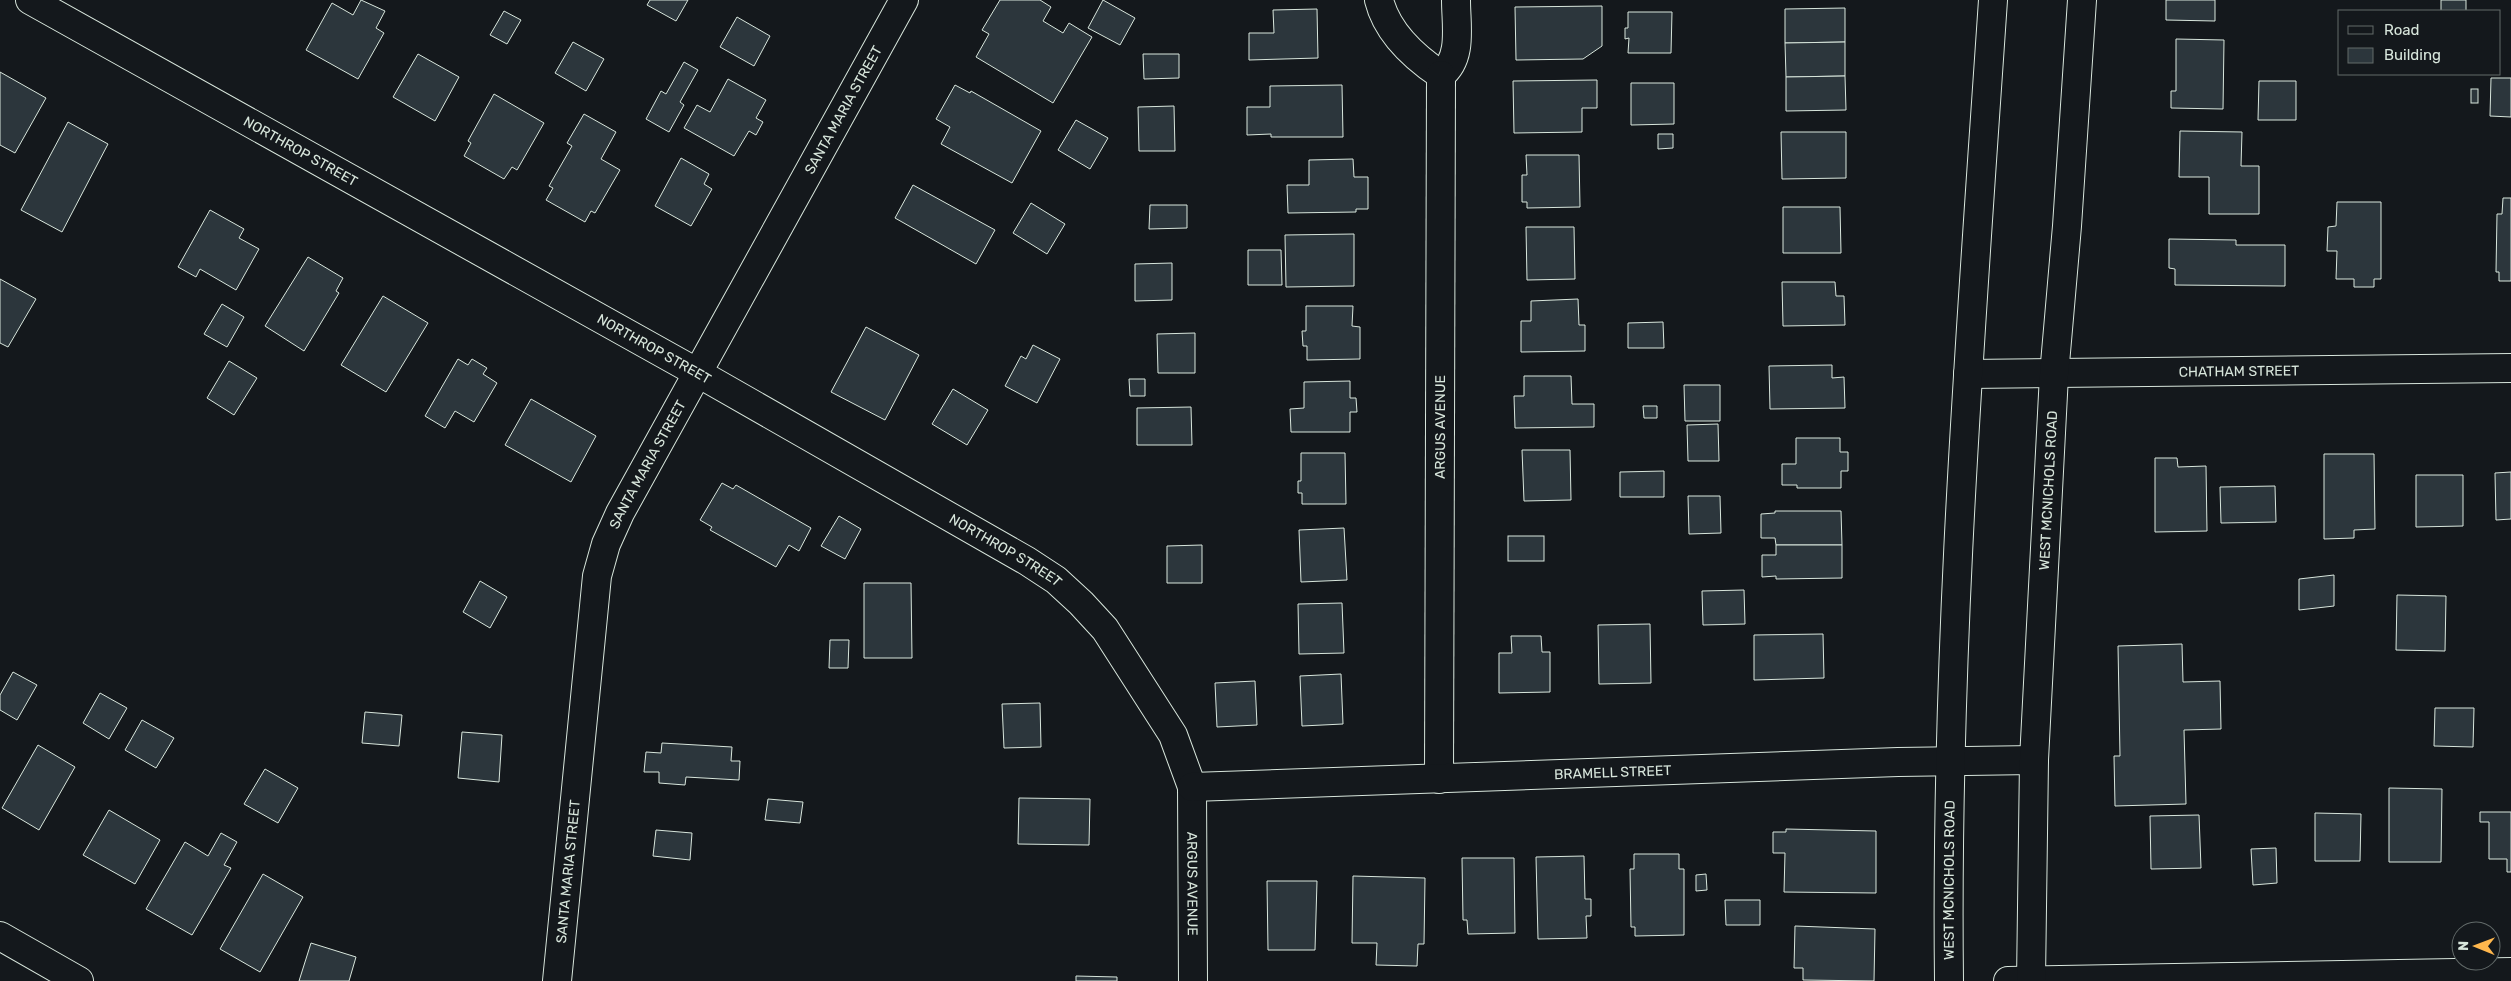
<svg xmlns="http://www.w3.org/2000/svg" width="2511" height="981" font-family="Rubik,sans-serif">
  <style>
    .building { fill: #2c363c; stroke: #d8e6dc }
    .lines { fill: none; stroke-linecap: round; stroke-linejoin: round }
    .street-casing { stroke: #d8e6dc; stroke-width: 30 }
    .secondary-casing { stroke: #d8e6dc; stroke-width: 30 }
    .street { stroke: #14181c; stroke-width: 28 }
    .secondary { stroke: #14181c; stroke-width: 28 }
    .labels { text-anchor: middle; dominant-baseline: central; stroke-width: 4; stroke-linejoin: round; paint-order: stroke }
    .street-label { font-size: 14px; fill: #d8e6dc; stroke: #14181c }
  </style>
  <rect width="100%" height="100%" fill="#14181c"/>
  <!-- building -->
  <g class="building">
    <polygon points="361,0 385,11 376,28 384,33 358,79 306,50 332,3 353,15"/>
    <polygon points="650,0 688,0 676,21 647,5"/>
    <polygon points="1000,0 1040,0 1051,7 1043,21 1063,33 1069,23 1092,37 1053,103 976,57 989,34 982,30"/>
    <polygon points="1103,0 1135,18 1120,45 1088,28"/>
    <polygon points="2166,0 2215,0 2215,21 2166,20"/>
    <rect x="2441" y="0" width="25" height="11"/>
    <polygon points="1602,6 1602,46 1583,59 1516,60 1515,7"/>
    <polygon points="1845,8 1845,42 1785,43 1785,9"/>
    <polygon points="1317,9 1318,58 1249,60 1249,33 1274,33 1273,10"/>
    <polygon points="504,11 521,20 507,44 490,35"/>
    <polygon points="1628,12 1672,12 1671,53 1628,53 1629,38 1625,39 1625,28 1628,28"/>
    <polygon points="737,17 770,36 754,66 720,47"/>
    <polygon points="2176,39 2224,40 2223,109 2171,108 2171,91 2176,91"/>
    <polygon points="573,42 604,59 586,91 555,73"/>
    <polygon points="1845,42 1845,76 1786,77 1785,43"/>
    <polygon points="418,54 459,77 435,121 393,97"/>
    <polygon points="1143,54 1179,54 1179,78 1144,79"/>
    <polygon points="684,62 698,70 680,102 684,105 669,132 646,119 661,91 666,94"/>
    <polygon points="0,72 46,98 15,153 0,145"/>
    <polygon points="1845,76 1846,110 1786,111 1786,77"/>
    <polygon points="2491,78 2511,78 2511,117 2490,116"/>
    <polygon points="728,79 766,100 756,118 763,122 756,135 749,131 734,156 684,128 697,105 710,112"/>
    <polygon points="1597,80 1597,108 1582,108 1582,132 1514,133 1513,81"/>
    <polygon points="2259,81 2296,81 2296,120 2258,120"/>
    <polygon points="1631,83 1674,83 1674,124 1631,125"/>
    <polygon points="955,85 970,93 971,91 1041,131 1012,183 941,144 950,127 936,119"/>
    <polygon points="1342,85 1343,137 1271,137 1271,134 1247,135 1247,107 1270,107 1270,86"/>
    <rect x="2471" y="89" width="7" height="14"/>
    <polygon points="494,94 544,123 517,170 512,167 504,179 464,156 471,143 468,141"/>
    <polygon points="1174,106 1175,151 1139,151 1138,107"/>
    <polygon points="584,114 616,132 601,159 620,170 595,213 591,211 585,222 546,200 553,188 549,186 572,146 567,143"/>
    <polygon points="1076,120 1108,138 1090,169 1058,150"/>
    <polygon points="68,122 108,144 62,232 21,210"/>
    <polygon points="2180,131 2242,132 2241,166 2259,166 2259,214 2209,214 2209,177 2179,177"/>
    <polygon points="1781,132 1846,132 1846,178 1782,179"/>
    <polygon points="1658,134 1673,134 1673,148 1658,149"/>
    <polygon points="1526,155 1579,155 1580,207 1527,208 1527,202 1522,202 1522,175 1527,175"/>
    <polygon points="681,158 709,174 704,184 712,189 691,226 655,206"/>
    <polygon points="1353,159 1354,177 1368,177 1368,209 1356,209 1356,212 1288,213 1287,185 1309,185 1309,160"/>
    <polygon points="913,185 995,230 976,264 895,218"/>
    <polygon points="2503,198 2511,198 2511,281 2499,281 2499,272 2496,272 2497,214 2502,214"/>
    <polygon points="2337,202 2381,202 2381,279 2374,279 2374,287 2354,287 2354,279 2336,279 2337,251 2327,251 2328,227 2336,226"/>
    <polygon points="1031,203 1065,224 1047,254 1013,233"/>
    <polygon points="1150,205 1187,205 1187,228 1149,229"/>
    <polygon points="1783,207 1840,207 1841,253 1783,253"/>
    <polygon points="210,210 244,229 239,238 259,249 236,290 200,269 196,277 178,267"/>
    <polygon points="1526,227 1574,227 1575,279 1527,280"/>
    <polygon points="1354,234 1354,286 1286,287 1285,235"/>
    <polygon points="2169,239 2236,240 2236,245 2285,245 2285,286 2175,285 2175,269 2169,268"/>
    <polygon points="1248,250 1281,250 1282,285 1248,285"/>
    <polygon points="308,257 343,278 336,291 339,293 304,351 265,326"/>
    <polygon points="1172,263 1172,300 1135,301 1135,264"/>
    <polygon points="0,279 36,299 8,347 0,343"/>
    <polygon points="1782,282 1835,282 1836,296 1844,296 1845,325 1783,326"/>
    <polygon points="383,296 428,323 386,392 341,365"/>
    <polygon points="1578,299 1579,325 1585,325 1585,351 1521,352 1521,321 1531,321 1531,301"/>
    <polygon points="222,304 244,317 227,347 204,334"/>
    <polygon points="1306,306 1353,306 1352,326 1360,327 1360,359 1307,360 1307,346 1303,346 1302,331 1306,331"/>
    <polygon points="1663,322 1664,348 1628,348 1628,323"/>
    <polygon points="866,327 919,355 885,420 831,392"/>
    <polygon points="1195,333 1195,373 1158,373 1157,334"/>
    <polygon points="1033,345 1060,359 1037,403 1005,386 1021,356 1026,359"/>
    <polygon points="458,359 468,365 472,359 487,368 483,374 497,383 474,422 455,411 445,428 425,416"/>
    <polygon points="229,361 257,378 234,415 207,398"/>
    <polygon points="1832,365 1832,378 1844,377 1845,408 1770,409 1769,366"/>
    <polygon points="1524,376 1571,376 1572,404 1594,404 1594,427 1515,428 1514,396 1524,396"/>
    <polygon points="1129,379 1145,379 1145,396 1130,396"/>
    <polygon points="1350,381 1350,398 1356,398 1357,412 1350,412 1350,432 1291,432 1290,409 1304,408 1304,382"/>
    <polygon points="1684,385 1720,385 1720,421 1685,421"/>
    <polygon points="953,389 988,410 967,445 932,424"/>
    <polygon points="531,399 596,436 571,482 505,445"/>
    <polygon points="1643,406 1657,406 1657,418 1644,418"/>
    <polygon points="1191,407 1192,445 1137,445 1137,408"/>
    <polygon points="1718,424 1719,461 1688,461 1687,425"/>
    <polygon points="1796,438 1840,438 1840,452 1848,452 1848,471 1841,471 1841,488 1797,488 1797,485 1782,485 1782,464 1796,464"/>
    <polygon points="1522,450 1570,450 1571,500 1524,501"/>
    <polygon points="1301,453 1345,453 1346,504 1302,504 1302,493 1298,493 1298,481 1301,481"/>
    <polygon points="2324,454 2374,454 2375,529 2354,530 2354,538 2324,539"/>
    <polygon points="2155,458 2177,458 2178,467 2206,466 2207,531 2155,532"/>
    <polygon points="1664,471 1664,497 1620,497 1620,472"/>
    <polygon points="2511,472 2511,519 2496,520 2495,473"/>
    <polygon points="2416,475 2463,475 2463,526 2416,527"/>
    <polygon points="722,483 733,489 736,485 811,528 799,551 789,545 776,567 710,530 712,527 700,520"/>
    <polygon points="2275,486 2276,522 2221,523 2220,487"/>
    <polygon points="1688,496 1720,496 1721,533 1689,534"/>
    <polygon points="1775,511 1841,511 1842,545 1776,545 1775,538 1761,538 1761,514 1775,513"/>
    <polygon points="839,516 861,529 845,559 821,546"/>
    <polygon points="1344,528 1347,580 1301,582 1299,530"/>
    <rect x="1508" y="536" width="36" height="25"/>
    <polygon points="1202,545 1202,583 1167,583 1167,546"/>
    <polygon points="1776,545 1842,545 1842,578 1776,579 1776,576 1762,577 1762,555 1776,555"/>
    <polygon points="2334,575 2334,606 2299,610 2299,579"/>
    <polygon points="480,581 507,597 490,628 463,612"/>
    <polygon points="864,583 911,583 912,658 864,658"/>
    <polygon points="1744,590 1745,624 1703,625 1702,591"/>
    <polygon points="2397,595 2446,596 2445,651 2396,650"/>
    <polygon points="1342,603 1344,653 1299,654 1298,604"/>
    <polygon points="1650,624 1651,683 1599,684 1598,625"/>
    <polygon points="1823,634 1824,678 1754,680 1754,635"/>
    <polygon points="1511,636 1541,636 1542,652 1550,652 1550,692 1499,693 1499,653 1512,653"/>
    <polygon points="830,640 849,640 848,668 829,668"/>
    <polygon points="2182,644 2183,682 2220,681 2221,729 2184,730 2186,804 2115,806 2114,756 2120,756 2118,646"/>
    <polygon points="13,672 37,685 17,720 0,710 0,695"/>
    <polygon points="1341,674 1343,724 1302,726 1300,676"/>
    <polygon points="1255,681 1257,725 1217,727 1215,683"/>
    <polygon points="100,693 127,708 109,739 83,723"/>
    <polygon points="1040,703 1041,747 1004,748 1002,704"/>
    <polygon points="2435,708 2474,708 2473,747 2434,746"/>
    <polygon points="365,712 402,715 399,746 362,743"/>
    <polygon points="142,720 174,738 156,768 125,750"/>
    <polygon points="462,732 502,735 499,782 458,778"/>
    <polygon points="662,743 732,747 731,761 740,761 739,780 686,777 685,785 659,783 659,772 644,772 646,752 661,753"/>
    <polygon points="38,745 75,767 39,830 2,808"/>
    <polygon points="265,769 298,788 278,823 244,804"/>
    <polygon points="2389,788 2442,789 2441,862 2389,862"/>
    <polygon points="1019,798 1090,799 1089,845 1018,844"/>
    <polygon points="768,799 803,802 800,823 765,820"/>
    <polygon points="109,810 160,840 135,884 83,855"/>
    <polygon points="2480,812 2511,812 2511,872 2507,872 2507,859 2489,859 2489,822 2480,822"/>
    <polygon points="2315,813 2361,814 2360,861 2315,861"/>
    <polygon points="2199,815 2201,868 2151,869 2150,816"/>
    <polygon points="1786,829 1876,831 1876,893 1784,892 1785,853 1773,853 1773,832 1786,832"/>
    <polygon points="656,830 692,833 690,860 653,856"/>
    <polygon points="221,833 237,842 224,865 231,868 192,935 146,909 185,842 208,856"/>
    <polygon points="2276,848 2277,883 2253,885 2251,849"/>
    <polygon points="1634,854 1679,854 1679,869 1684,869 1684,935 1635,936 1635,927 1631,927 1630,869 1634,869"/>
    <polygon points="1584,856 1585,899 1591,899 1591,916 1586,916 1587,938 1538,939 1536,857"/>
    <polygon points="1462,858 1514,858 1515,933 1468,934 1467,920 1463,920"/>
    <polygon points="263,874 303,897 260,972 220,949"/>
    <polygon points="1706,874 1707,890 1696,891 1696,875"/>
    <polygon points="1353,876 1425,878 1424,944 1418,944 1417,966 1376,965 1377,943 1352,943"/>
    <polygon points="1267,881 1317,881 1315,950 1268,950"/>
    <polygon points="1725,900 1760,900 1760,925 1726,925"/>
    <polygon points="1795,926 1875,929 1874,981 1803,980 1803,968 1794,968"/>
    <polygon points="311,943 356,957 349,981 299,981"/>
    <polygon points="1076,976 1117,977 1117,981 1076,981"/>
  </g>
  <g class="lines">
    <!-- street casing -->
    <g class="street-casing">
      <g id="street">
        <path id="s1" d="M30 0 698 373 1027 561 1056 580 1081 603 1105 629 1173 735 1192 787 1193 981"/>
        <path d="M1379 0C1387 32 1414 57 1441 75"/>
        <path d="M1441 75C1463 58 1456 26 1456 0"/>
        <path id="s2" d="M1968 374 2511 368"/>
        <path id="s3" d="M1439 779 1441 75"/>
        <path id="s4" d="M1192 787 1898 762 2034 760"/>
        <polyline points="0,936 79,981"/>
        <path id="s5" d="M557 981 597 576 606 544 620 513 904 0"/>
        <polyline points="2008,981 2511,972"/>
      </g>
    </g>
    <!-- secondary casing -->
    <g class="secondary-casing">
      <g id="secondary">
        <path id="s6" d="M1949 981C1945 653 1971 327 1993 0"/>
        <path id="s7" d="M2031 981 2034 760 2054 375 2067 226 2082 0"/>
      </g>
    </g>
    <!-- street -->
    <use href="#street" class="street"/>
    <!-- secondary -->
    <use href="#secondary" class="secondary"/>
  </g>
  <g class="labels">
    <!-- street labels -->
    <g class="street-label">
      <text stroke="none"><textPath href="#s5" startOffset="935">SANTA MARIA STREET</textPath></text>
      <text stroke="none"><textPath href="#s1" startOffset="310">NORTHROP STREET</textPath></text>
      <text stroke="none"><textPath href="#s1" startOffset="715">NORTHROP STREET</textPath></text>
      <text stroke="none"><textPath href="#s2" startOffset="271">CHATHAM STREET</textPath></text>
      <text stroke="none"><textPath href="#s3" startOffset="352">ARGUS AVENUE</textPath></text>
      <text stroke="none"><textPath href="#s5" startOffset="530">SANTA MARIA STREET</textPath></text>
      <text stroke="none"><textPath href="#s7" startOffset="491">WEST MCNICHOLS ROAD</textPath></text>
      <text stroke="none"><textPath href="#s1" startOffset="1120">NORTHROP STREET</textPath></text>
      <text stroke="none"><textPath href="#s4" startOffset="421">BRAMELL STREET</textPath></text>
      <text stroke="none"><textPath href="#s5" startOffset="110">SANTA MARIA STREET</textPath></text>
      <text stroke="none"><textPath href="#s6" startOffset="101">WEST MCNICHOLS ROAD</textPath></text>
      <text stroke="none"><textPath href="#s1" startOffset="1526">ARGUS AVENUE</textPath></text>
    </g>
  </g>
  <!-- legend -->
  <rect x="2338" y="10" width="162" height="65" fill="#14181c" stroke="#626a69"/>
  <rect x="2348" y="26" width="25" height="8" fill="#14181c" stroke="#626a69"/>
  <text x="2384" y="35" font-size="15" fill="#d8e6dc">Road</text>
  <rect x="2348" y="48" width="25" height="15" fill="#2c363c" stroke="#626a69"/>
  <text x="2384" y="60" font-size="15" fill="#d8e6dc">Building</text>
  <!-- north arrow -->
  <g transform="translate(2476 946) rotate(271)"><circle r="24" fill="#14181c" stroke="#626a69"/>
  <path d="M0-4L9 19L0 12L-9 19Z" fill="#ffb74d"/>
  <text y="-8" font-size="14" font-weight="bold" text-anchor="middle" fill="#d8e6dc">N</text>
  </g>
</svg>
